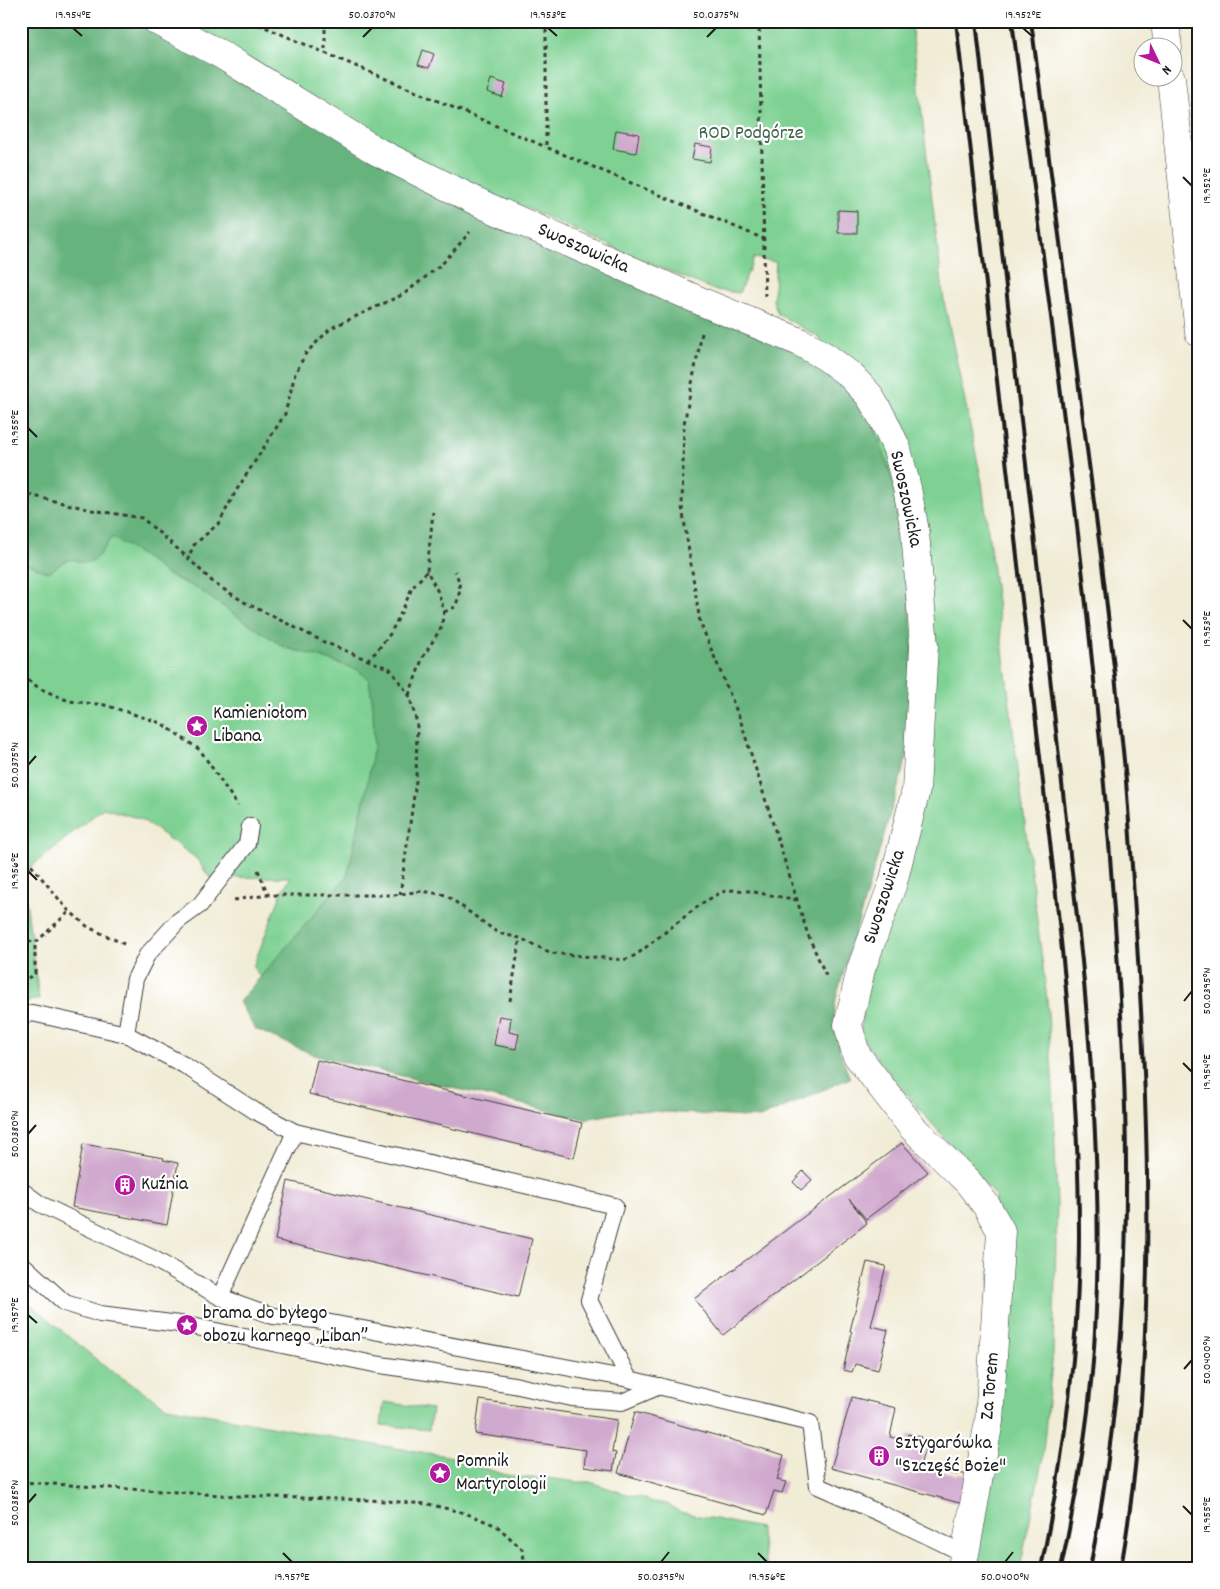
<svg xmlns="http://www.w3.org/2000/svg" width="1220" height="1589" font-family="Dekko,sans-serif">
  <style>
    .green { fill: #7ed193; stroke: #4d7658 }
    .forest { fill: #66b37d; stroke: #41684c }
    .building { fill: #d0a9ce }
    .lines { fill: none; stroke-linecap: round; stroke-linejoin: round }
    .service-casing { stroke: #3c3b38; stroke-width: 18 }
    .minor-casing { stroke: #3c3b38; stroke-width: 29 }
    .secondary-casing { stroke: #3c3b38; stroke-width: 29 }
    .path { stroke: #3c3b38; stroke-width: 3; stroke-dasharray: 4 4; stroke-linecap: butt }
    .service { stroke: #fff; stroke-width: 16 }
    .minor { stroke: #fff; stroke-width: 28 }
    .secondary { stroke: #fff; stroke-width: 28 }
    .rail { stroke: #1c1c1c; stroke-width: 4 }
    .ticks { fill: none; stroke: #1c1c1c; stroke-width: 2 }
    .labels { text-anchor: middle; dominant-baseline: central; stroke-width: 4.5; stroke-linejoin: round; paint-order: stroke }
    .park-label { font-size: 20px; fill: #43644c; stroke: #fff }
    .street-label { font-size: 20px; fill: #1c1c1c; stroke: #fff }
    .poi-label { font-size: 20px; fill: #1c1c1c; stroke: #fff; text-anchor: start }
    .neatline { fill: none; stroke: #1c1c1c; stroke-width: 2 }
    .ticks-label { font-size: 12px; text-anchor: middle; fill: #1c1c1c }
  </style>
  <rect width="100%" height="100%" fill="#fff"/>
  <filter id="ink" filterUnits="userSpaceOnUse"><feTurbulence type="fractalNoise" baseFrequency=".02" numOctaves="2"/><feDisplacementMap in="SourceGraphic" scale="10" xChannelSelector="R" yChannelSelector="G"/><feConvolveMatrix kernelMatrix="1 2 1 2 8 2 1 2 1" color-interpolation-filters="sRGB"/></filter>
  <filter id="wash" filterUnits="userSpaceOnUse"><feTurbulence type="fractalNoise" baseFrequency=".0096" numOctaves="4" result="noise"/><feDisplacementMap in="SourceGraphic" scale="20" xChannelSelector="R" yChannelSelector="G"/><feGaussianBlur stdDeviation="1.12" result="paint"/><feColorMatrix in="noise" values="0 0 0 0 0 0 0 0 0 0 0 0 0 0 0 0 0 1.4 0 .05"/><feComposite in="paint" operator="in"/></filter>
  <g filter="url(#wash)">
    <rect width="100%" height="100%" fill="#f1ecd6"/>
    <!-- green -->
    <g class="green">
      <polygon points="21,21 760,1117 634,1110 587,1117 312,1052 253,967 283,889 291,877 210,878 196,858 141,819 103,808 21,875"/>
      <polygon points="173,21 911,21 944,301 982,483 1047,999 1053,1088 1057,1205 1053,1353 1042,1461 1020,1568 971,1568 995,1196 895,1081 860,1036 863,1001 927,782 820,338 778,314 773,301 776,262 754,258 739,293 714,290 644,261 535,212 423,166"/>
      <polygon points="21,882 24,884 39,999 21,1003"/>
      <polygon points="21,1296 104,1366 167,1407 358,1442 472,1460 475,1467 487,1469 506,1475 528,1478 547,1478 577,1482 590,1482 626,1494 643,1498 653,1502 667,1504 680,1512 760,1528 766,1568 21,1568"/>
      <polygon points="384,1402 432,1409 429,1430 381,1425"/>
    </g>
    <!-- forest -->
    <path class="forest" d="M21 21H144L815 362 860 402 875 427 897 493 907 559 912 653 908 753 836 998C831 1027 839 1052 850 1078L760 1118 634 1110 585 1119 317 1056 255 1029 239 1002 347 876 366 791 374 745 373 707 369 679 358 670 317 656 286 648 231 612 198 589 166 574 153 563 112 537C103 548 98 564 82 562 77 561 72 558 66 561 60 563 55 569 49 572 38 571 33 562 21 565Z"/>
    <g id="blocks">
      <!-- building -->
      <g class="building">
        <polygon points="423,50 434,54 429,68 418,65"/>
        <polygon points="491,79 506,84 502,97 487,92"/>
        <polygon points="616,130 639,134 636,153 613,149"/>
        <polygon points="695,144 712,147 710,162 692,159"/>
        <polygon points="838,210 857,211 857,233 838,233"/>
        <polygon points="499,1016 511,1018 509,1032 519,1034 516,1049 494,1045"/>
        <polygon points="317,1060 582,1123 574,1158 309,1094"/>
        <polygon points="902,1143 928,1172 866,1219 849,1199 867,1223 723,1335 694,1299"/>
        <polygon points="83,1144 164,1158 163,1160 178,1163 167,1225 72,1207"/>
        <polygon points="803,1171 812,1180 801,1190 793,1182"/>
        <polygon points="288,1181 532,1239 518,1297 275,1240"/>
        <polygon points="867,1262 886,1266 871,1326 888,1330 878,1370 855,1364 852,1372 843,1370 852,1332 850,1331"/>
        <polygon points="852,1397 896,1408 890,1437 907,1441 908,1434 921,1437 919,1444 926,1446 920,1465 957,1475 958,1473 969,1475 963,1504 831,1468"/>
        <polygon points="480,1400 617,1420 612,1452 616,1453 613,1471 584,1467 586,1450 475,1434"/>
        <polygon points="635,1412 784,1455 777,1480 786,1482 782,1493 774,1491 766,1515 618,1473"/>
      </g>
    </g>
  </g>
  <g filter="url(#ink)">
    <use href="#blocks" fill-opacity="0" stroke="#3c3b38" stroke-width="1"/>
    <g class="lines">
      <!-- service casing -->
      <g class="service-casing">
        <g id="service">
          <polyline points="250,826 247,844 200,905 178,921 147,955 135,979 126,1034 184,1065 255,1111 295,1132 615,1206 589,1300 629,1379"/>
          <polyline points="21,1017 32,1013 126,1034"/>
          <polyline points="21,1190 40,1204 154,1259 220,1297 273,1316 315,1320 629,1379 810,1423 818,1486 884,1515 965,1554"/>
          <polyline points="21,1263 65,1303 100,1314 187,1325 374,1364 514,1385 572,1398 622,1402 660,1386"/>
          <polyline points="220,1297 295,1132"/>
        </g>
      </g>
      <!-- minor casing -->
      <g class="minor-casing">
        <polyline id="minor" points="157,21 222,55 378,152 486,206 707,304 800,342 826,357 850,375 869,395 883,419 897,449 907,488 915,531 924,646 916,790 893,883 861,969 848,1025 856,1054 912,1127 968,1182 986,1205 1001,1231 989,1421 965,1554 961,1568"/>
      </g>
      <!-- secondary casing -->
      <g class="secondary-casing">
        <g id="secondary">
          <polyline points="1165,21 1168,48"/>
          <polyline points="1171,78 1199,333"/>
        </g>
      </g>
      <!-- path -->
      <g class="path">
        <polyline points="251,21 325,53"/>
        <polyline points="325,21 325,53 546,147"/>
        <polyline points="546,21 546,147 764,239"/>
        <polyline points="759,21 765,296"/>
        <polyline points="702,333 684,424 682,507 700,622 740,719 808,935 827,978"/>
        <polyline points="21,493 92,510 142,518 188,558"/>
        <path d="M444 612 455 607C461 593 461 584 455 571"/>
        <polyline points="367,660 376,652 390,634 402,611 412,588 427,571"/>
        <polyline points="21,676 41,689 69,701 105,705 161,723 200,750 238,806"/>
        <polyline points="409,695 423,657 441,628 444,612 439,594 427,571 433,512"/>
        <polyline points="21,853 67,909 88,927 126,945"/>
        <polyline points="258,870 268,895"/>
        <polyline points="400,895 416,781 417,723 409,695 390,669 324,642 246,603 215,584 188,558 194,545 219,523 236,491 285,414 295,374 306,353 331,328 404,294 442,264 470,232"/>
        <polyline points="234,900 268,895 394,895 422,891 446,895 498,933 520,938 551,953 624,960 636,955 701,904 721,892 734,890 749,891 797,900"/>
        <polyline points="21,938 35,943 70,911"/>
        <polyline points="21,982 35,974 35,943"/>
        <polyline points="510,1001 520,938"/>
        <polyline points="21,1482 237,1496 370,1500 428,1504 465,1513 497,1526 522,1549 526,1568"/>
      </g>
      <!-- service -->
      <use href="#service" class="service"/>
      <!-- minor -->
      <use href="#minor" class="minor"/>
      <!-- secondary -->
      <use href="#secondary" class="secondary"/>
      <!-- rail -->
      <g class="rail">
        <path d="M956 21C982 249 1008 477 1034 705 1054 881 1079 1057 1079 1234 1079 1347 1064 1458 1041 1568"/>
        <path d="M976 21 1082 961C1092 1068 1100 1175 1097 1283 1096 1313 1095 1343 1092 1373 1086 1439 1075 1504 1061 1568"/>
        <path d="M1012 21C1048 295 1087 569 1109 844 1118 961 1127 1078 1126 1195 1126 1320 1114 1445 1090 1568"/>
        <path d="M1031 21C1054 199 1079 377 1101 556 1110 631 1119 706 1126 781 1131 846 1135 911 1139 976 1151 1169 1154 1376 1121 1568"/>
      </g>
    </g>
  </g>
  <!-- ticks -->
  <path class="ticks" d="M73 28 82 36M548 28 557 36M1023 28 1032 36M363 37 372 28M707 37 716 28M1183 177 1192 186M28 428 37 437M1183 620 1192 629M28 765 36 756M28 871 37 880M1184 1001 1192 991M1183 1063 1192 1072M28 1134 36 1125M28 1315 37 1323M1184 1369 1192 1360M28 1503 36 1494M1183 1506 1192 1515M283 1553 292 1562M758 1553 767 1562M661 1562 669 1552M1005 1562 1013 1552"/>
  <!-- icons -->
  <defs>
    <g id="sight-disc" transform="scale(1.125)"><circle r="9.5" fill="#b5179e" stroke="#fff"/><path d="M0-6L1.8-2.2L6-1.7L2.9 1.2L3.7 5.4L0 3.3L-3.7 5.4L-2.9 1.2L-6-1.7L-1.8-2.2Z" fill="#fff"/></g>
    <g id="building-disc" transform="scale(1.125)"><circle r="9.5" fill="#b5179e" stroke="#fff"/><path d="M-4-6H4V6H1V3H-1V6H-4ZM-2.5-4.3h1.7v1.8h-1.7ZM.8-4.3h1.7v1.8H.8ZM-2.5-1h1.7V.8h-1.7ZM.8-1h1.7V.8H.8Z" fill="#fff"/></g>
  </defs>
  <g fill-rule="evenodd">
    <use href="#sight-disc" x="197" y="726"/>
    <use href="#building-disc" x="125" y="1185"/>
    <use href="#sight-disc" x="187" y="1325"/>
    <use href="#building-disc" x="879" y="1456"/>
    <use href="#sight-disc" x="440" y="1473"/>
  </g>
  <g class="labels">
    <!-- park labels -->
    <g class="park-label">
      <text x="751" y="134">ROD Podgórze</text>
    </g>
    <!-- street labels -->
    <g class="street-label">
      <text transform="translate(583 249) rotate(24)">Swoszowicka</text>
      <text transform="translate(905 499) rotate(78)">Swoszowicka</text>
      <text transform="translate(885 897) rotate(-72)">Swoszowicka</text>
      <text transform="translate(991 1386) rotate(-85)">Za Torem</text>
    </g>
    <!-- poi labels -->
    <g class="poi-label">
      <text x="213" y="714">Kamieniołom<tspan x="213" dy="23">Libana</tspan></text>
      <text x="141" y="1185">Kuźnia</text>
      <text x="203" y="1314">brama do byłego<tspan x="203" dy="23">obozu karnego „Liban”</tspan></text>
      <text x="895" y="1444">Sztygarówka<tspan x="895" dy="23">"Szczęść Boże"</tspan></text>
      <text x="456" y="1462">Pomnik<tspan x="456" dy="23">Martyrologii</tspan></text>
    </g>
  </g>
  <!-- margin -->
  <rect width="1220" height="1589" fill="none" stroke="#fff" stroke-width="55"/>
  <!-- north arrow -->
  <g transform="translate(1158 62) rotate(133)"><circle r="24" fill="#ffffff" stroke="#a4a4a4"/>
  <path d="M0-4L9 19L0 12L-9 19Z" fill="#b5179e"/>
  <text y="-8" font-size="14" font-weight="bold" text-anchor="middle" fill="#1c1c1c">N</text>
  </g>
  <rect x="28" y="28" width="1164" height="1534" class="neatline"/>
  <g class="ticks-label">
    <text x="73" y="18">19.954°E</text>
    <text x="372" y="18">50.0370°N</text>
    <text x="548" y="18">19.953°E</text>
    <text x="716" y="18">50.0375°N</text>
    <text x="1023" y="18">19.952°E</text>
    <text transform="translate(1206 186) rotate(-90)" y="4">19.952°E</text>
    <text transform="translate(14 428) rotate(-90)" y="4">19.955°E</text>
    <text transform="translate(1206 629) rotate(-90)" y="4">19.953°E</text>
    <text transform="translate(14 765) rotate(-90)" y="4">50.0375°N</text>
    <text transform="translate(14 871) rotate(-90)" y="4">19.956°E</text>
    <text transform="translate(1206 991) rotate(-90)" y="4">50.0395°N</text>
    <text transform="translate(1206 1072) rotate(-90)" y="4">19.954°E</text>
    <text transform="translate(14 1134) rotate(-90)" y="4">50.0380°N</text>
    <text transform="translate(14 1315) rotate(-90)" y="4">19.957°E</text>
    <text transform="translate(1206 1360) rotate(-90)" y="4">50.0400°N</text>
    <text transform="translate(14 1503) rotate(-90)" y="4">50.0385°N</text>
    <text transform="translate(1206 1515) rotate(-90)" y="4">19.955°E</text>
    <text x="292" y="1580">19.957°E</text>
    <text x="661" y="1580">50.0395°N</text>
    <text x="767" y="1580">19.956°E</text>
    <text x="1005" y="1580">50.0400°N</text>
  </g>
</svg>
